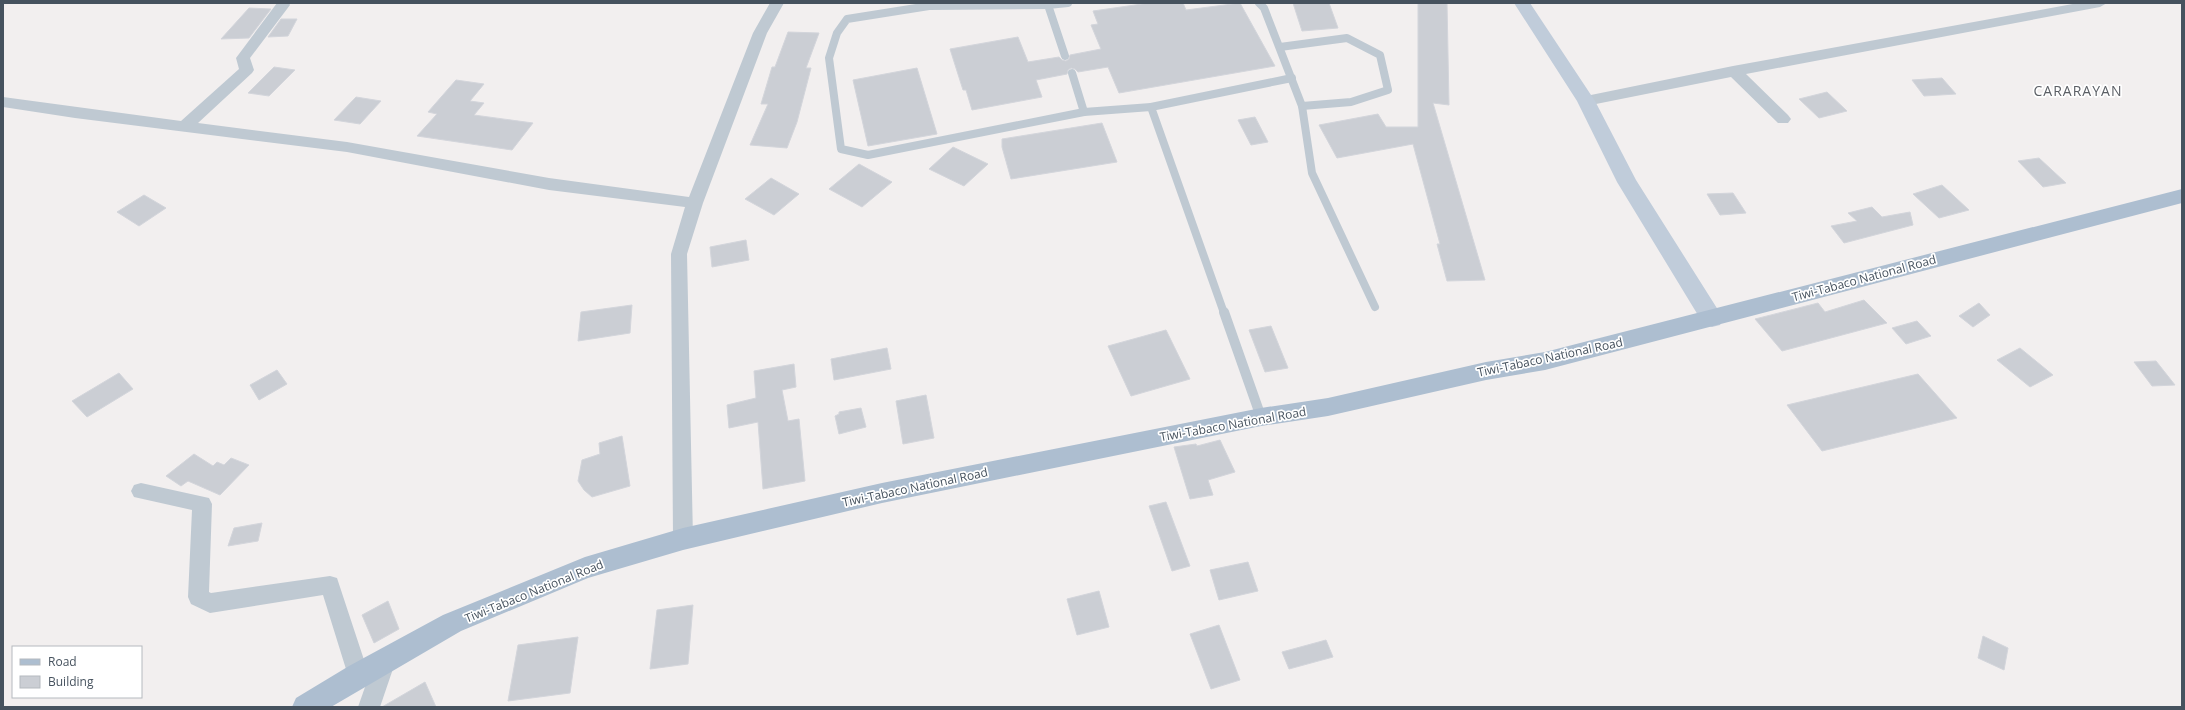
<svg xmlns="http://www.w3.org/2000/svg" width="2185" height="710" font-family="'Open Sans',sans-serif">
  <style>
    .building { fill: #cbced4; stroke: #d3d5db }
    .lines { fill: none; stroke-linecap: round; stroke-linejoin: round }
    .service-far1 { stroke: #bfc9d2; stroke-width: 8 }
    .service { stroke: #bfc9d2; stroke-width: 10 }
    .minor { fill: #bfc9d2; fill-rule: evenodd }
    .secondary { fill: #c0ccda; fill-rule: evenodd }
    .primary { fill: #adbed0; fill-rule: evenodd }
    .labels { text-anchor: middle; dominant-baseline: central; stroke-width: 3.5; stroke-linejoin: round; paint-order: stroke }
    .street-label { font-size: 12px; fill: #46525e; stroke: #fff }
    .quarter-label { font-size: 14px; letter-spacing: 1px; fill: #5b5f65; stroke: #fff }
  </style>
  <rect width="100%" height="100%" fill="#f2efef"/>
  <!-- building -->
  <g class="building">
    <polygon points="1149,3 1183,3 1186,10 1240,3 1275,66 1119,93 1108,67 1078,72 1075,69 1071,68 1068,70 1067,74 1036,80 1042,97 972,110 966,90 963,90 950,49 1018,37 1028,62 1059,57 1062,60 1066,61 1069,59 1070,55 1101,49 1091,25 1098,24 1093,11"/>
    <polygon points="1293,3 1329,3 1338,28 1302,31"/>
    <polygon points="1418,3 1447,3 1449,105 1433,103 1485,280 1447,281 1437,244 1440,244 1413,144 1337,158 1319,125 1378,114 1386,127 1418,127"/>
    <polygon points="249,8 271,9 249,38 221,39"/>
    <polygon points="281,19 297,19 288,36 268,37"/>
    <polygon points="788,32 819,33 806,68 811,68 797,122 787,148 750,145 768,104 761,104 772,67 775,67"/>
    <polygon points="274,67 295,70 269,96 248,93"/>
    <polygon points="917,68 937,134 868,146 853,80"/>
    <polygon points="1942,78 1956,94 1924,96 1912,80"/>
    <polygon points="456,80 484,84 470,101 484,103 474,115 533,123 512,150 417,136 437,114 428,112"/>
    <polygon points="1827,92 1847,111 1819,118 1799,99"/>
    <polygon points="356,97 381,101 360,124 334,120"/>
    <polygon points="1255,117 1268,142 1251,145 1238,120"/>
    <polygon points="1102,123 1117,162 1011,179 1002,147 1002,139"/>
    <polygon points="953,147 988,164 964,186 929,169"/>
    <polygon points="2039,158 2066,183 2043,187 2018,161"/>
    <polygon points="859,164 892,182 862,207 829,189"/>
    <polygon points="771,178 799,194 774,215 745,199"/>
    <polygon points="1942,185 1969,210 1939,218 1913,194"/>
    <polygon points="1733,193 1746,213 1720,215 1707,194"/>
    <polygon points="144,195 166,208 139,226 117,212"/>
    <polygon points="1872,207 1882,217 1910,212 1913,225 1844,243 1831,226 1857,221 1848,213"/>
    <polygon points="746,240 749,260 712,267 710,247"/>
    <polygon points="1864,300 1887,323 1782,351 1755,319 1818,303 1825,312"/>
    <polygon points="1979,303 1990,315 1973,327 1959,316"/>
    <polygon points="632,305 630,333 578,341 581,312"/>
    <polygon points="1917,321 1931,336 1906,344 1892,328"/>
    <polygon points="1271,326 1288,368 1265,372 1249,330"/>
    <polygon points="1166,330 1190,379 1131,396 1108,346"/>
    <polygon points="887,348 891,369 834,380 831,359"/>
    <polygon points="2020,348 2053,375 2030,387 1997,360"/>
    <polygon points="2156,361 2175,385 2152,386 2134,362"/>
    <polygon points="794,364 796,387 782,390 788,421 799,419 805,481 763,489 758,422 729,428 727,405 756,398 754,371"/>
    <polygon points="277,370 287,384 259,400 250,385"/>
    <polygon points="119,373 133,389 87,417 72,401"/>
    <polygon points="1918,374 1957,418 1822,451 1787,405"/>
    <polygon points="926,395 934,438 903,444 896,401"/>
    <polygon points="861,408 866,427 839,434 835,416 839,414 839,412"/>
    <polygon points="622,436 630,486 592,497 584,490 578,481 582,460 600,454 599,443"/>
    <polygon points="1220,440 1235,472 1208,480 1213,495 1190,499 1174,447 1196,444 1197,446"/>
    <polygon points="194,454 213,466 217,462 224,465 231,458 249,465 220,495 188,481 181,486 166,476"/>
    <polygon points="1166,502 1190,566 1172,571 1149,506"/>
    <polygon points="262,523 258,541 228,546 234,528"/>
    <polygon points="1248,562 1258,591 1219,600 1210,570"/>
    <polygon points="1099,591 1109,627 1077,635 1067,599"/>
    <polygon points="388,601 399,629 374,643 362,615"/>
    <polygon points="693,605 688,664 650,669 657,610"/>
    <polygon points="1219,625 1240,680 1211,689 1190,634"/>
    <polygon points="1983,636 2008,648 2004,670 1978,658"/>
    <polygon points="578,637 570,693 508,701 518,645"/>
    <polygon points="1326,640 1333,657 1289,669 1282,652"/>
    <polygon points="425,682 436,707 382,707"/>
  </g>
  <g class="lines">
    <!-- service-far1 -->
    <g class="service-far1">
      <polyline points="1068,3 1048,5 929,6 847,19 837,33 829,58 841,149 868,155 1084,112 1151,107"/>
      <polyline points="1259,3 1264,8 1302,106 1312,173 1375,307"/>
      <polyline points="1048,5 1065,56"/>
      <polyline points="1280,47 1347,38 1380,55 1388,90 1351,102 1302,106"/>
      <polyline points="1072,73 1084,112"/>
      <polyline points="1224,313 1151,107 1292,78"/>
    </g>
    <!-- service -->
    <polyline class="service" points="1224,312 1261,417"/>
    <!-- minor -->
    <g class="minor">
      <polygon points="277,3 289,3 290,5 250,58 254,70 252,73 198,123 347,142 549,178 689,197 753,33 770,3 784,3 767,33 703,203 687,254 693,539 690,545 683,548 676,545 673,539 671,254 685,207 549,190 347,152 75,118 3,107 3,97 181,121 239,69 236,58"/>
      <polygon points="2078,3 2107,3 2100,7 1746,74 1788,115 1791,119 1788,123 1778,123 1731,77 1586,106 1581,104 1579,101 1581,98 1586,96 1733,66"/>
      <polygon points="141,483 209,498 212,504 209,592 211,593 330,576 337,578 369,675 366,682 358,685 350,682 323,595 210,613 191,604 188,597 192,510 134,497 131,491 134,485"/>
      <polygon points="385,650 393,653 396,660 380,707 358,707 377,653"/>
    </g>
    <!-- secondary -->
    <polygon class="secondary" points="1514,3 1530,3 1595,101 1636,180 1720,313 1723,319 1720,325 1712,327 1704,325 1617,182 1577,101"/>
    <!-- primary -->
    <polygon class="primary" points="2182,189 2182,203 1545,370 1486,380 1328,416 1261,426 882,503 683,550 588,578 461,631 331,707 292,707 296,698 349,666 443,615 585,557 683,528 882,483 1261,408 1328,398 1486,362 1545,352"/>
  </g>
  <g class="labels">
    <!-- street labels -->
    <g class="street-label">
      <text transform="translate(1864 278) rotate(-15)">Tiwi-Tabaco National Road</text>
      <text transform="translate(1550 357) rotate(-12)">Tiwi-Tabaco National Road</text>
      <text transform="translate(1233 424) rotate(-10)">Tiwi-Tabaco National Road</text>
      <text transform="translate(915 487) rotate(-12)">Tiwi-Tabaco National Road</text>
      <text transform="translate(534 591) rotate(-22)">Tiwi-Tabaco National Road</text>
    </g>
    <!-- quarter labels -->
    <g class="quarter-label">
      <text x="2078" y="90">CARARAYAN</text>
    </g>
  </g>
  <!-- border -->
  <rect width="2185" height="710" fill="none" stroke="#46525e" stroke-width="8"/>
  <!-- legend -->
  <rect x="12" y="646" width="130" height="52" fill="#ffffff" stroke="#b5babf"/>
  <rect x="20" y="659" width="20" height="6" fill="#adbed0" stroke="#b5babf"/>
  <text x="48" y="666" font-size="12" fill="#46525e">Road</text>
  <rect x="20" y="676" width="20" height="12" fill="#cbced4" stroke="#b5babf"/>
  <text x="48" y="686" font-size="12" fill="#46525e">Building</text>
</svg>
